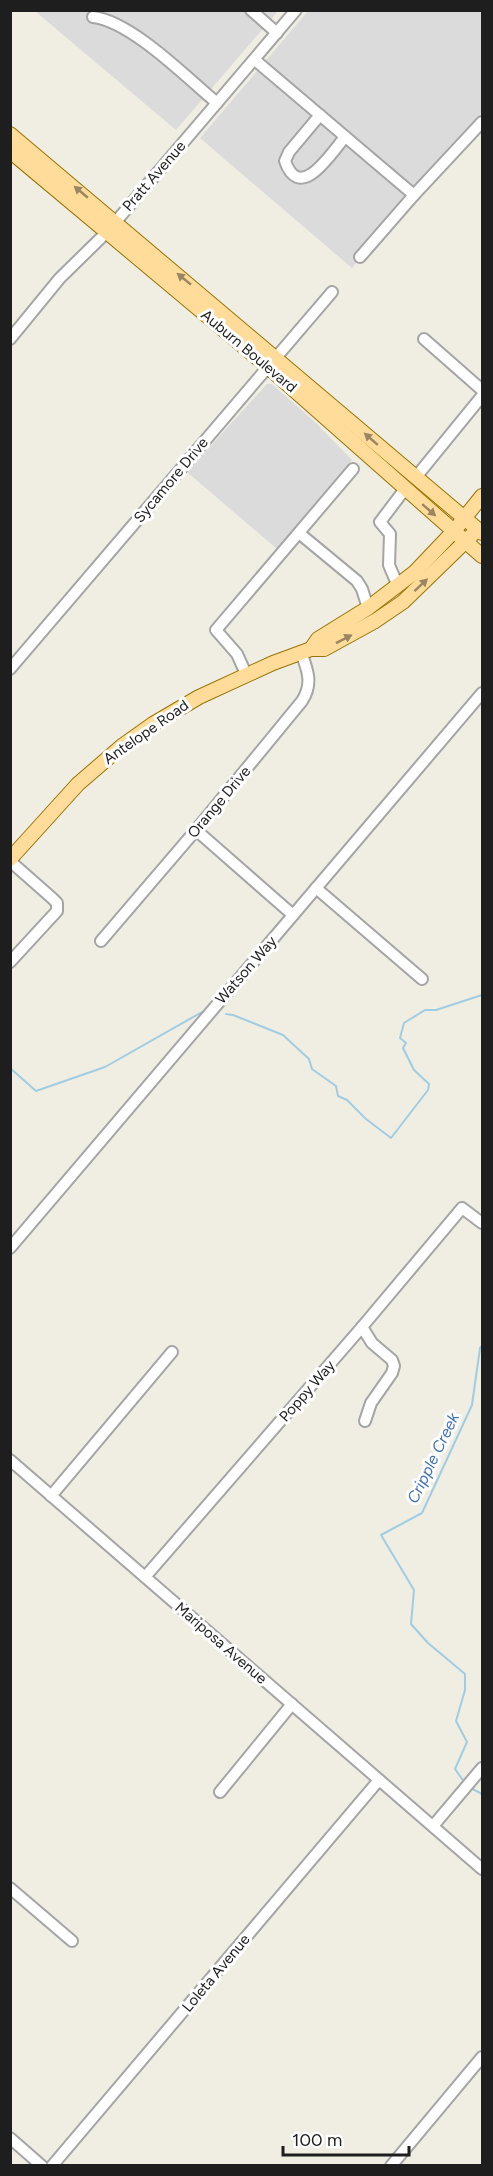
<svg xmlns="http://www.w3.org/2000/svg" width="493" height="2176" font-family="Figtree,sans-serif">
  <style>
    .residential { fill: #dcdbdb }
    .lines { fill: none; stroke-linecap: round; stroke-linejoin: round }
    .stream { stroke: #a0cde2; stroke-width: 2 }
    .minor-casing { stroke: #a5a5a5; stroke-width: 14 }
    .major-casing { stroke: #987400; stroke-width: 16 }
    .minor { stroke: #fff; stroke-width: 10 }
    .major { stroke: #ffdc99; stroke-width: 14 }
    .oneway { fill: #9a8662 }
    .labels { text-anchor: middle; dominant-baseline: central; stroke-width: 6; stroke-linejoin: round; paint-order: stroke }
    .street-label { font-size: 15px; fill: #1e1e1e; stroke: #fff }
    .water-label { font-size: 16px; font-style: italic; fill: #4272b6; stroke: #fff }
  </style>
  <rect width="100%" height="100%" fill="#f0ede3"/>
  <!-- residential -->
  <g class="residential">
    <polygon points="37,10 278,11 176,130 36,12"/>
    <polygon points="308,11 482,11 482,112 352,268 200,138"/>
    <polygon points="267,384 272,384 315,422 352,460 277,549 187,472"/>
  </g>
  <g class="lines">
    <!-- stream -->
    <g class="stream">
      <polyline points="226,1014 233,1015 283,1035 309,1059 312,1069 336,1086 338,1096 347,1100 366,1119 391,1138 428,1090 429,1084 414,1070 403,1048 406,1043 400,1038 404,1023 425,1010 436,1010 482,995"/>
      <polyline points="10,1068 36,1091 105,1067 202,1012"/>
      <polyline points="465,1783 455,1769 467,1742 456,1721 465,1690 465,1674 428,1643 411,1624 414,1590 381,1535 422,1513 472,1405 480,1348 482,1346"/>
      <polyline points="469,1787 482,1794"/>
    </g>
    <!-- minor casing -->
    <g class="minor-casing">
      <g id="minor">
        <polyline points="251,10 277,33"/>
        <path d="M93 17C131 21 187 78 217 103"/>
        <polyline points="255,60 414,195"/>
        <path d="M320 115 289 152 285 161C300 204 332 152 345 137"/>
        <polyline points="360,257 414,195 482,122"/>
        <polyline points="10,339 60,278 107,232 296,10"/>
        <polyline points="424,339 482,390"/>
        <polyline points="416,477 482,396"/>
        <polyline points="299,533 357,581 362,589 368,608"/>
        <polyline points="398,586 389,565 390,534 380,522 405,489"/>
        <polyline points="10,669 332,292"/>
        <polyline points="246,674 237,654 216,630 353,469"/>
        <polyline points="196,830 293,915"/>
        <polyline points="10,861 52,898 57,903 57,911 10,962"/>
        <polyline points="316,888 422,979"/>
        <path d="M101 941 196 830 302 701C313 684 308 671 301 652"/>
        <polyline points="10,1248 482,693"/>
        <polyline points="362,1327 372,1343 392,1360 394,1366 392,1373 371,1403 365,1421"/>
        <polyline points="10,1460 482,1869"/>
        <polyline points="51,1496 172,1352"/>
        <polyline points="145,1577 362,1327 462,1208 482,1223"/>
        <polyline points="220,1792 292,1704"/>
        <polyline points="433,1826 482,1768"/>
        <polyline points="10,1888 72,1941"/>
        <polyline points="10,2138 42,2166"/>
        <polyline points="52,2166 379,1780"/>
        <polyline points="391,2166 482,2057"/>
      </g>
    </g>
    <!-- major casing -->
    <g class="major-casing">
      <g id="major">
        <polyline points="10,134 482,533"/>
        <polyline points="10,151 267,366 482,556"/>
        <polyline points="311,649 318,639 368,608 415,572 454,531 482,496"/>
        <polyline points="10,859 78,784 122,746 153,724 199,697 273,663 311,649 324,649 375,621 403,602 472,535"/>
      </g>
    </g>
    <!-- minor -->
    <use href="#minor" class="minor"/>
    <!-- major -->
    <use href="#major" class="major"/>
  </g>
  <!-- one-way arrows -->
  <defs><path id="oneway-solid" d="M-6-.8H1V-3.2L6.5 0L1 3.2V.8H-6Z" transform="scale(1.5)"/></defs>
  <g class="oneway">
    <use href="#oneway-solid" transform="translate(81 192) rotate(-140)"/>
    <use href="#oneway-solid" transform="translate(184 279) rotate(-141)"/>
    <use href="#oneway-solid" transform="translate(371 439) rotate(-139)"/>
    <use href="#oneway-solid" transform="translate(429 510) rotate(41)"/>
    <use href="#oneway-solid" transform="translate(421 585) rotate(-43)"/>
    <use href="#oneway-solid" transform="translate(344 639) rotate(-27)"/>
  </g>
  <g class="labels">
    <!-- street labels -->
    <g class="street-label">
      <text transform="translate(154 176) rotate(-49)">Pratt Avenue</text>
      <text transform="translate(249 351) rotate(40)">Auburn Boulevard</text>
      <text transform="translate(171 480) rotate(-50)">Sycamore Drive</text>
      <text transform="translate(146 732) rotate(-35)">Antelope Road</text>
      <text transform="translate(219 802) rotate(-50)">Orange Drive</text>
      <text transform="translate(246 970) rotate(-49)">Watson Way</text>
      <text transform="translate(307 1391) rotate(-49)">Poppy Way</text>
      <text transform="translate(221 1643) rotate(41)">Mariposa Avenue</text>
      <text transform="translate(216 1973) rotate(-50)">Loleta Avenue</text>
    </g>
    <!-- water labels -->
    <g class="water-label">
      <text transform="translate(433 1458) rotate(-64)">Cripple Creek</text>
    </g>
  </g>
  <!-- border -->
  <rect width="493" height="2176" fill="none" stroke="#1e1e1e" stroke-width="24"/>
  <!-- scale -->
  <path d="M283 2146v9h126v-9" fill="none" stroke="#1e1e1e" stroke-width="3"/>
  <text x="292" y="2146" font-size="18" fill="#1e1e1e" stroke="#ffffff" stroke-width="4.5" paint-order="stroke">100 m</text>
</svg>
